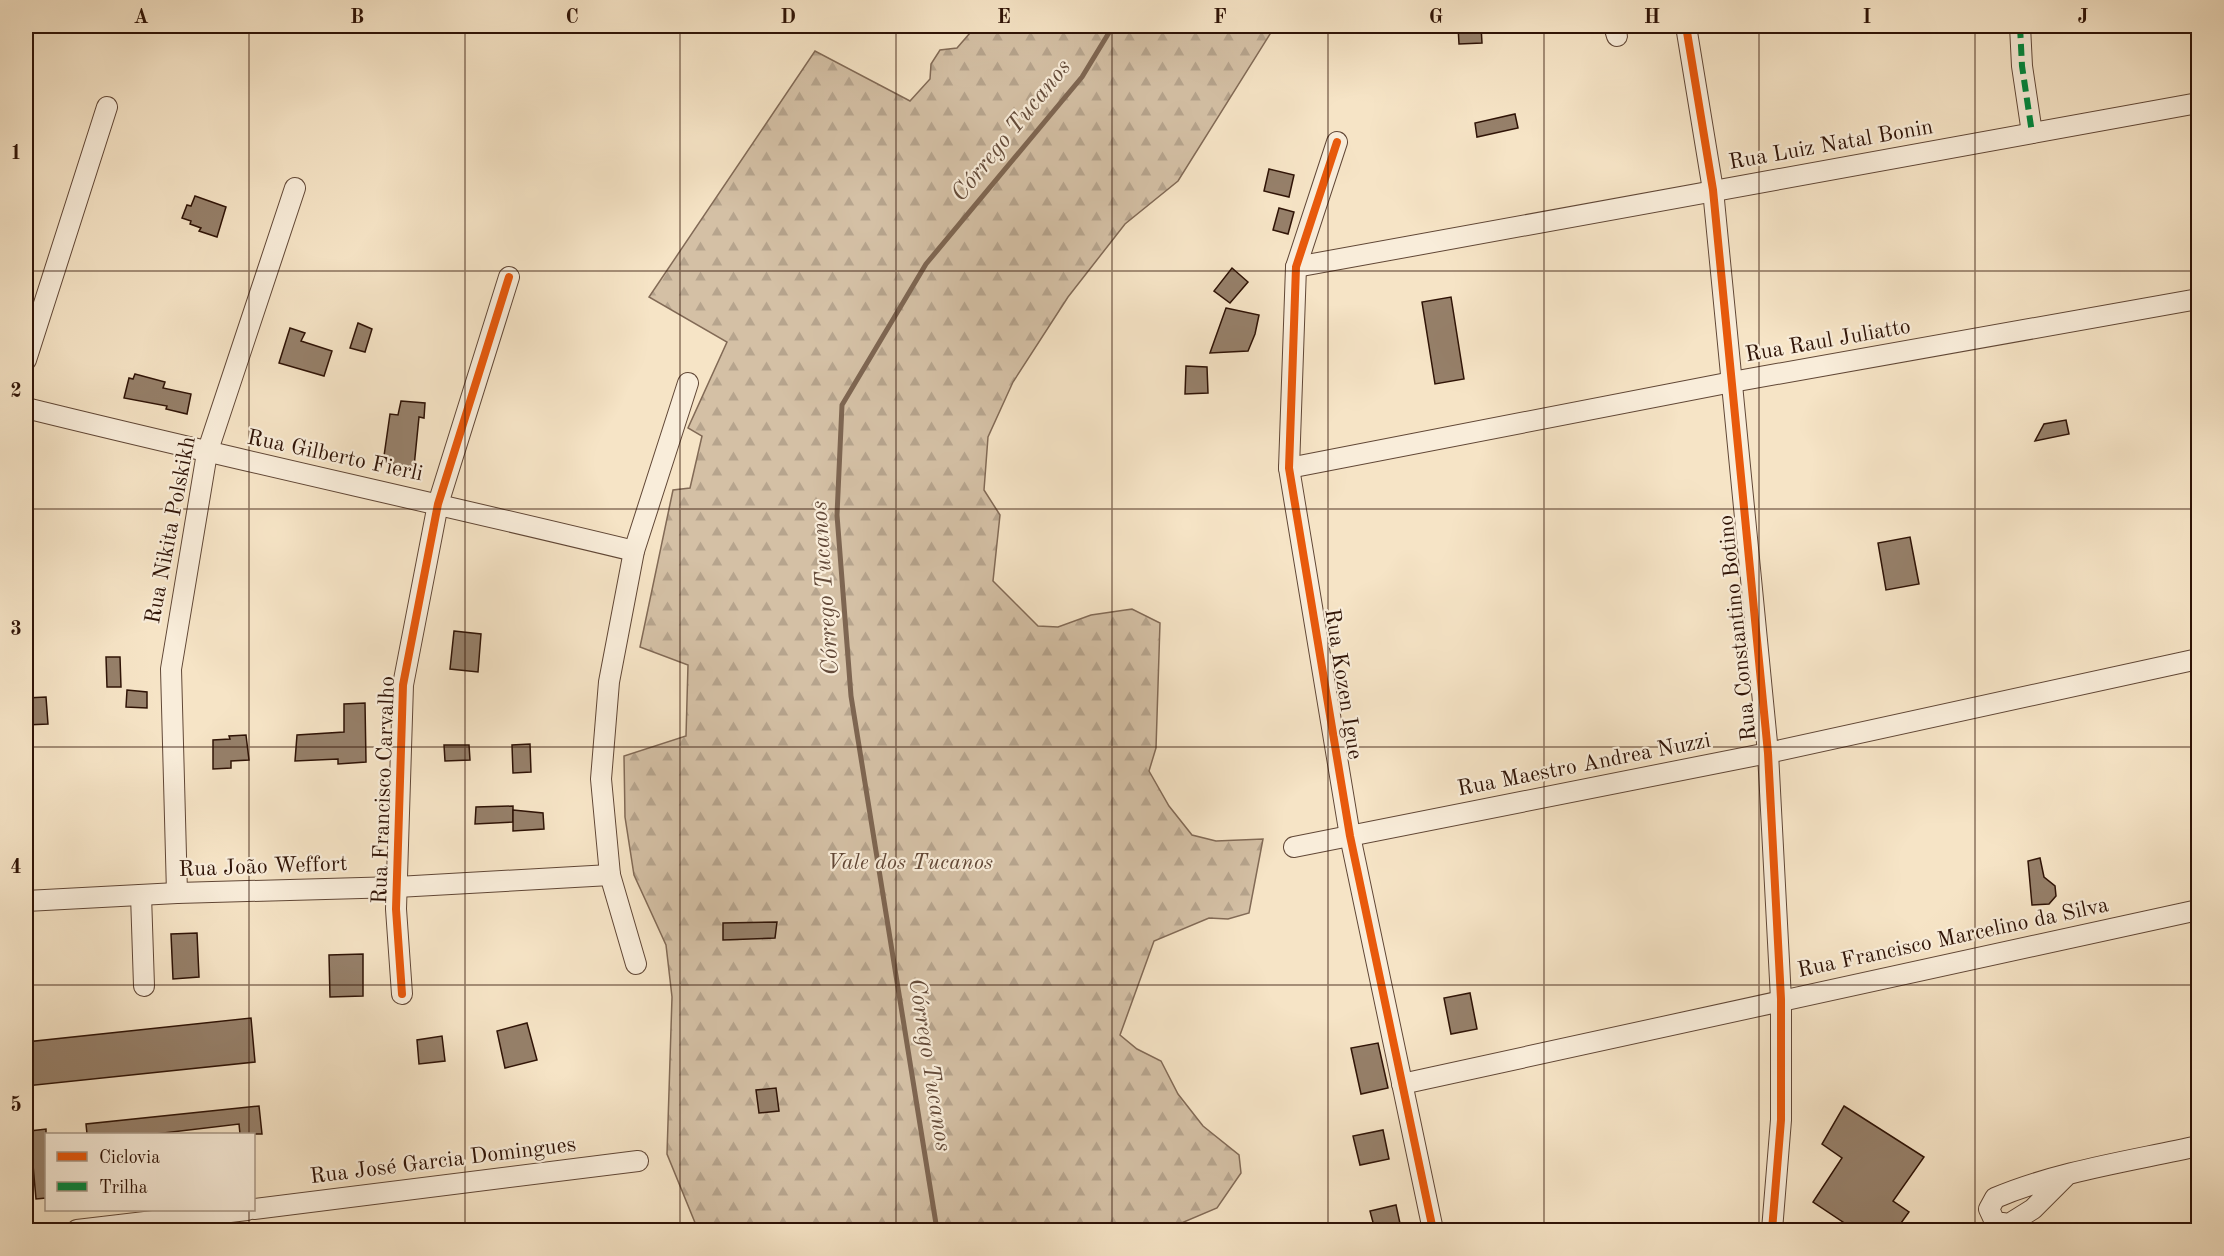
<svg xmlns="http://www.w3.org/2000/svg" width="2224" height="1256" font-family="'Old Standard TT',serif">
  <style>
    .forest { fill: url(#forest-firs); stroke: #826a56; stroke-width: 1.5 }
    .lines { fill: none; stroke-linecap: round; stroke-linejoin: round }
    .stream { stroke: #7e6652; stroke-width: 5 }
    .building { fill: #96806a; stroke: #2f1306; stroke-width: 1.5 }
    .street-casing { stroke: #614736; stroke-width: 22 }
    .street { stroke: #f9edda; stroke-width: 20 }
    .quiet { stroke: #00873e; stroke-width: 6; stroke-dasharray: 12 6; stroke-linecap: butt }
    .cycleway-casing { stroke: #f9edda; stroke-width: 11 }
    .cycleway { stroke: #e8590c; stroke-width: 8 }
    .grid { fill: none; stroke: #2f1306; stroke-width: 1.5; stroke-opacity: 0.55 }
    .labels { text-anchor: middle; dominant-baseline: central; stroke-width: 4.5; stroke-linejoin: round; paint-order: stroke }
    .street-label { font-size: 22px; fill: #2f1306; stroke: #f9edda }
    .park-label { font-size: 22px; font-style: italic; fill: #614736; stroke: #f9edda }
    .water-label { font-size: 24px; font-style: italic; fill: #634a39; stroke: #f9edda }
    .neatline { fill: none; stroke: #2f1306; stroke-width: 2 }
    .grid-label { font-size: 20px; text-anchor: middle; font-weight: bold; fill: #2f1306 }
  </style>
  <defs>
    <pattern id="forest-firs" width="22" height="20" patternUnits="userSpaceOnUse" patternTransform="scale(1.5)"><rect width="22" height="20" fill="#d4c0a5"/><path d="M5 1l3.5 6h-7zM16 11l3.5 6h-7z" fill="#b6a48d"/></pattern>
  </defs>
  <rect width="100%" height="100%" fill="#f6e4c6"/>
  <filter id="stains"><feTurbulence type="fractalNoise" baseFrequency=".00333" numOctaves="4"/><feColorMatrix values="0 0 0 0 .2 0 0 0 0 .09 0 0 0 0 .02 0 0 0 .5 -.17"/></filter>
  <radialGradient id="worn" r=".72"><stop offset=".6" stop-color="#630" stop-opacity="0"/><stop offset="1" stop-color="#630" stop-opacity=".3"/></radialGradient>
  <!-- forest -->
  <polygon class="forest" points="976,26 1275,26 1178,181 1125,224 1068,297 1013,382 988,437 984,490 1000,515 993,581 1038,626 1058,627 1091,615 1132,609 1160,623 1156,748 1149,771 1169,806 1192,835 1216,841 1263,839 1249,913 1228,919 1209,918 1154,941 1120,1035 1137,1049 1161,1061 1178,1094 1203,1126 1239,1155 1241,1173 1217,1208 1165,1230 698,1230 667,1154 672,997 666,945 634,875 625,817 624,756 686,736 688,665 640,647 673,490 690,488 702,436 688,428 727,342 649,297 815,51 910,101 930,79 931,64 940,50 957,48"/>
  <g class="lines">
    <!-- stream -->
    <polyline class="stream" points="937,1230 851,696 837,515 842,405 926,264 1082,77 1113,26"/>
  </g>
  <!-- building -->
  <g class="building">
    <polygon points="1458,26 1481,26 1482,43 1459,44"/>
    <polygon points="1515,114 1518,128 1477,137 1475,123"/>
    <polygon points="1269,169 1294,175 1289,197 1264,191"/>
    <polygon points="195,196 226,207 217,237 199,231 201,228 190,224 191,221 182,218 187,205 191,206"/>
    <polygon points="1279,208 1294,212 1288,234 1273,230"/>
    <polygon points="1232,268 1248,282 1230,303 1214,291"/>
    <polygon points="1451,297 1464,379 1435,384 1422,302"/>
    <polygon points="1226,308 1259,315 1255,334 1248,351 1210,353"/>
    <polygon points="358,323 372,329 365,352 350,348"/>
    <polygon points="290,328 305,333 301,341 332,351 324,376 279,363"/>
    <polygon points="1186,366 1207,367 1208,393 1185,394"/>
    <polygon points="135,374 165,382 163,388 191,394 187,414 166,409 167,406 124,398 129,378 133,379"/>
    <polygon points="401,401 425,403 424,418 419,417 414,467 383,463 390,414 398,415"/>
    <polygon points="2066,420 2069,434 2035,441 2044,424"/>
    <polygon points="1910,537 1919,584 1886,590 1878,543"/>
    <polygon points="454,631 481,634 478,672 450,669"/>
    <polygon points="106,657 120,657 121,687 107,687"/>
    <polygon points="127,690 147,692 147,708 126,707"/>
    <polygon points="46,697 48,724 26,725 26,698"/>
    <polygon points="365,703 366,762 338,764 338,759 295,761 297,735 344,732 344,704"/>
    <polygon points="246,735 249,760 231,761 231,768 213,769 213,740 230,739 229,736"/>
    <polygon points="530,744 531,772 513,773 512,745"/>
    <polygon points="444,745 469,745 470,760 445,761"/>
    <polygon points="513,806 513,822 475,824 476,807"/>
    <polygon points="513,810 543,813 544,829 513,831"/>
    <polygon points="2040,858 2044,877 2055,886 2056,896 2049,904 2032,905 2028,861"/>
    <polygon points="777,922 775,938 723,940 723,923"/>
    <polygon points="197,933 199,977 173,979 171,934"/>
    <polygon points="363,954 363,996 330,997 329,955"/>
    <polygon points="1470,993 1477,1029 1451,1034 1444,998"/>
    <polygon points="251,1018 255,1062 26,1086 26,1042"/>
    <polygon points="527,1023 537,1060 505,1068 497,1031"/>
    <polygon points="442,1036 445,1061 419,1064 417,1040"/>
    <polygon points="1378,1043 1388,1088 1361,1094 1351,1048"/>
    <polygon points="776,1088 779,1111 759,1113 756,1090"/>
    <polygon points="259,1106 262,1134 240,1134 239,1124 155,1134 87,1134 86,1124"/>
    <polygon points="1844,1106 1924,1157 1893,1201 1909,1212 1896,1230 1855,1230 1813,1202 1842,1158 1822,1144"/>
    <polygon points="46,1129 46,1198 36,1199 30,1131"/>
    <polygon points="1383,1130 1389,1159 1360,1165 1353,1136"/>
    <polygon points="1396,1205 1401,1228 1375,1230 1370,1211"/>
  </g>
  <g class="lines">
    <!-- street casing -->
    <g class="street-casing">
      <g id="street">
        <polyline points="1614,26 1617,36"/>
        <polyline points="1686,26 1713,190 1768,753 1781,999 1781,1120 1772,1230"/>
        <polyline points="2020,26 2022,66 2032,133"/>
        <polyline points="1337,142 1296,267 1289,468 1350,836 1433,1230"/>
        <polyline points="1296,267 2198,103"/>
        <polyline points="26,360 107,107"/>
        <path d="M26 408C228 458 432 502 634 551"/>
        <polyline points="1289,468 1732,382 2198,299"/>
        <polyline points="1294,847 1768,753 2198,659"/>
        <polyline points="177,893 171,669 207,453 295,188"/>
        <polyline points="141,895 144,986"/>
        <polyline points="26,901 177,893 397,887 610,875"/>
        <polyline points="636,964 610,875 601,779 609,682 634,551 688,383"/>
        <polyline points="402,994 396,909 403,685 438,504 509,277"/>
        <polyline points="1402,1084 2198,910"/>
        <path d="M2067 1175 2033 1209 2009 1224 1995 1222 1989 1209 1995 1198C2059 1171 2131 1161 2198 1146"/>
        <polyline points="254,1209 638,1161"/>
        <polyline points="77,1230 247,1210"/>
      </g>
    </g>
    <!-- street -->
    <use href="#street" class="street"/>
    <!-- quiet -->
    <polyline class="quiet" points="2020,26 2022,66 2032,133"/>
    <!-- cycleway casing -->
    <g class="cycleway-casing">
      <g id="cycleway">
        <polyline points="1686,26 1713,190 1768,753 1781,999 1781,1120 1772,1230"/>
        <polyline points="1337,142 1296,267 1289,468 1350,836 1433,1230"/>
        <polyline points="402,994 396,909 403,685 438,504 509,277"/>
      </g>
    </g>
    <!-- cycleway -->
    <use href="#cycleway" class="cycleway"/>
  </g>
  <!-- grid -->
  <path class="grid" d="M249 26V1134M465 26V1230M680 26V1230M896 26V1230M1112 26V1230M1328 26V1230M1544 26V1230M1759 26V1230M1975 26V1230M26 271H2198M26 509H2198M26 747H2198M26 985H2198M249 1210V1230"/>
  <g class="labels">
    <!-- street labels -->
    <g class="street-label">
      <text transform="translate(1831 145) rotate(-10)">Rua Luiz Natal Bonin</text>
      <text transform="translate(1828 341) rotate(-10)">Rua Raul Juliatto</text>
      <text transform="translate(335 456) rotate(12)">Rua Gilberto Fierli</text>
      <text transform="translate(171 530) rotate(-79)">Rua Nikita Polskikh</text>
      <text transform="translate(1738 628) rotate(-96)">Rua Constantino Botino</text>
      <text transform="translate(1343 684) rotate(81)">Rua Kozen Igue</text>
      <text transform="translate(1584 765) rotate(-11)">Rua Maestro Andrea Nuzzi</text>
      <text transform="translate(384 790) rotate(-88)">Rua Francisco Carvalho</text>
      <text transform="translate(263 867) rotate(-2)">Rua João Weffort</text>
      <text transform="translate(1953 938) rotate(-12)">Rua Francisco Marcelino da Silva</text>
      <text transform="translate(443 1161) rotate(-7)">Rua José Garcia Domingues</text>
    </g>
    <!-- park labels -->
    <g class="park-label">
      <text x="910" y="863">Vale dos Tucanos</text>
    </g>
    <!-- water labels -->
    <g class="water-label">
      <text transform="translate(1012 131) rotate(-51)">Córrego Tucanos</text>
      <text transform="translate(826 588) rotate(-94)">Córrego Tucanos</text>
      <text transform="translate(929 1065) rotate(81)">Córrego Tucanos</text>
    </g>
  </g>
  <!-- margin -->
  <rect width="2224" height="1256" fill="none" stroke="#f6e4c6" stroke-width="66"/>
  <!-- legend -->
  <rect x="45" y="1133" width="210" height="78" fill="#f9edda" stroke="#a89685" stroke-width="1.5"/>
  <rect x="57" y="1152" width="30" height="9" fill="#e8590c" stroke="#a89685" stroke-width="1.5"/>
  <text x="99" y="1163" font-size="18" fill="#2f1306">Ciclovia</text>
  <rect x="57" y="1182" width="30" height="9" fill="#00873e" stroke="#a89685" stroke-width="1.5"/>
  <text x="99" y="1193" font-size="18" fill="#2f1306">Trilha</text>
  <rect x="33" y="33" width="2158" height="1190" class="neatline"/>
  <g class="grid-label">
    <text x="141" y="23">A</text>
    <text x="357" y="23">B</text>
    <text x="572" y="23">C</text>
    <text x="788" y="23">D</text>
    <text x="1004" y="23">E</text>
    <text x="1220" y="23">F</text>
    <text x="1436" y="23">G</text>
    <text x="1652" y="23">H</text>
    <text x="1867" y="23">I</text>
    <text x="2083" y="23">J</text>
    <text x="16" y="159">1</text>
    <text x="16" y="397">2</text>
    <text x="16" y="635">3</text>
    <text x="16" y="873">4</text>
    <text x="16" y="1111">5</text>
  </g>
  <rect width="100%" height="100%" filter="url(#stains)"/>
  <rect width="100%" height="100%" fill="url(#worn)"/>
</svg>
